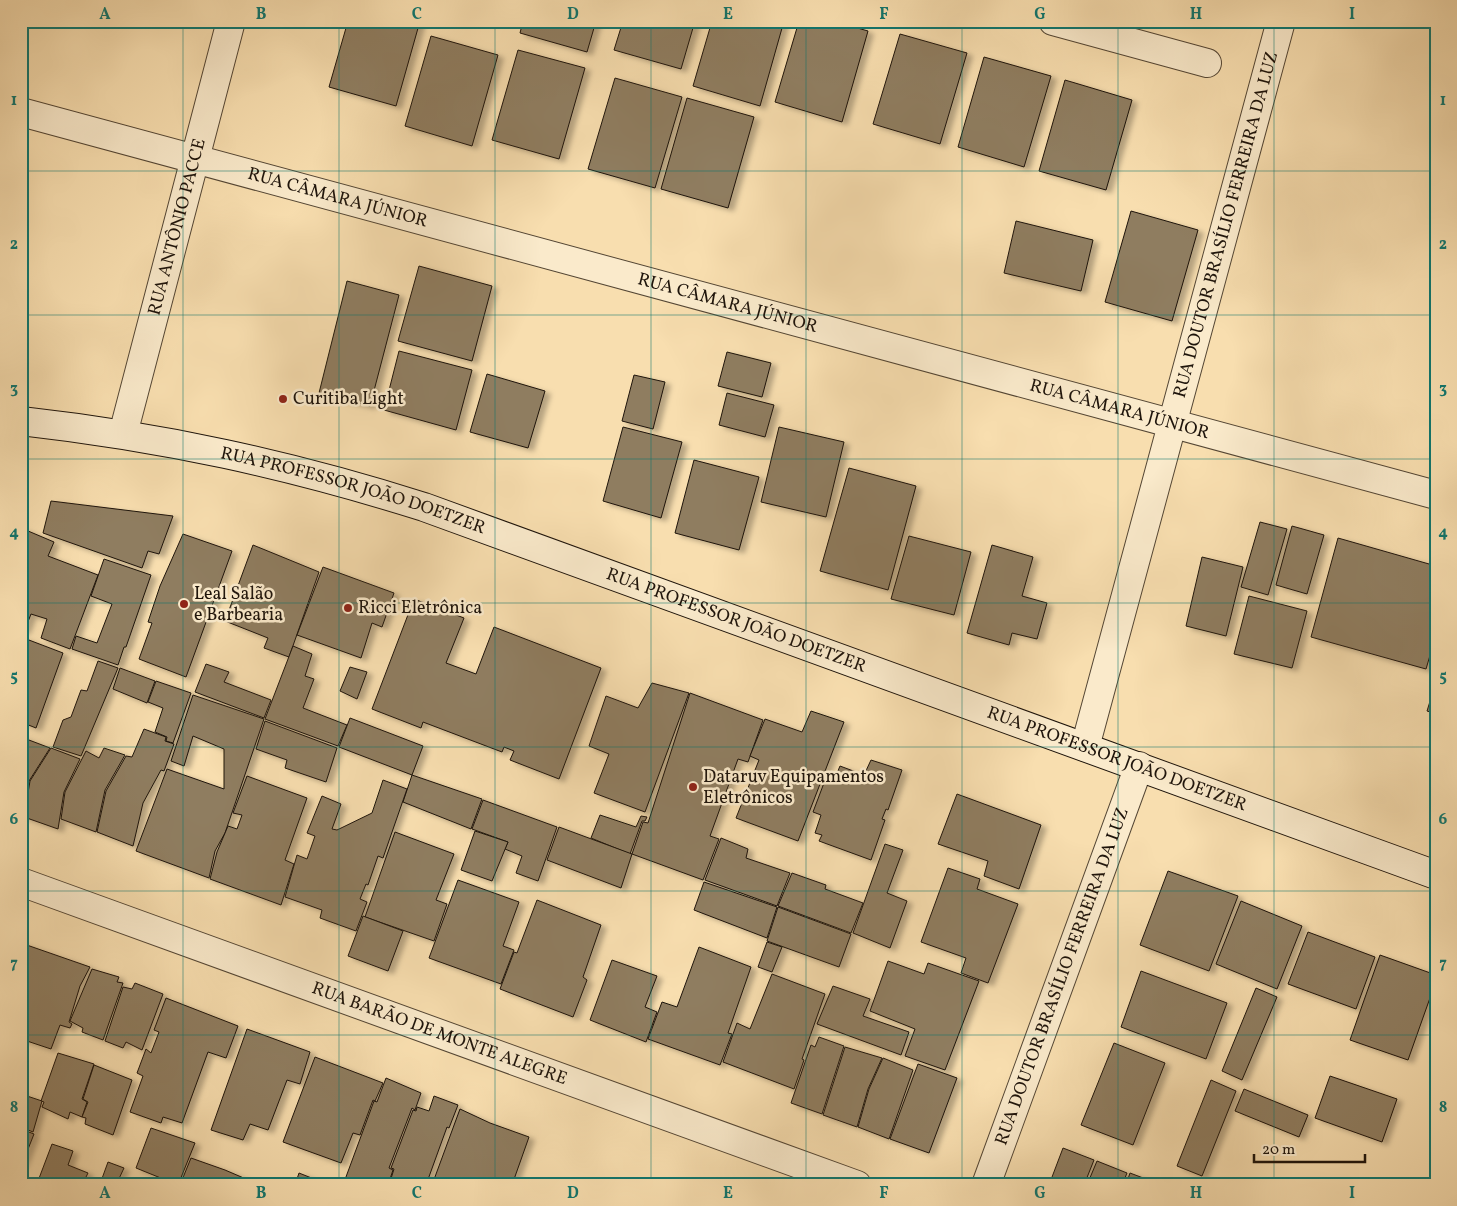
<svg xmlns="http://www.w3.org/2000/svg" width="1457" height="1206" font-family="Vollkorn,serif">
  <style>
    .building { fill: #8f7d60; stroke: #1e140b; filter: url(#shadow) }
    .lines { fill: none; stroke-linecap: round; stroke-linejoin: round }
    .minor-casing { stroke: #544634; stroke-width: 30 }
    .secondary-casing { stroke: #1e140b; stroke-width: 30 }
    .minor { stroke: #faeacb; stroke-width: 28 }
    .secondary { stroke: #faeacb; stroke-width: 28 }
    .grid { fill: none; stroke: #0f766e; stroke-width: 1; stroke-opacity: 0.55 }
    .poi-dot { fill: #8f2418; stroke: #faeacb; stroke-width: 2 }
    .labels { text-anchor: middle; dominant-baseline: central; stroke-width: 5; stroke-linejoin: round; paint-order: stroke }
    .street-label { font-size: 18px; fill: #1e140b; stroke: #faeacb }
    .poi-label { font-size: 18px; fill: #1e140b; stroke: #faeacb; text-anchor: start }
    .neatline { fill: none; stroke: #0f766e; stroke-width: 2 }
    .grid-label { font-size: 16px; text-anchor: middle; font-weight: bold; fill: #0f766e }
  </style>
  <defs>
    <filter id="shadow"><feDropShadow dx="5.5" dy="3" stdDeviation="2.5" flood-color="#0004"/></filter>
  </defs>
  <rect width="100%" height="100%" fill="#f8deaf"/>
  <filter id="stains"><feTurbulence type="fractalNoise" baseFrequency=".004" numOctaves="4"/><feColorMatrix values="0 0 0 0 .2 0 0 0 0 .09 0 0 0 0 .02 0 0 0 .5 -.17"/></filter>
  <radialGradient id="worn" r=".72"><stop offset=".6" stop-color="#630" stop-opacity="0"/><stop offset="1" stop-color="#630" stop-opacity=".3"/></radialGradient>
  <!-- building -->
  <g class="building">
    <polygon points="348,21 420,21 396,106 329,87"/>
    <polygon points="523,21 596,21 587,52 520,33"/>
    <polygon points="623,21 695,21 681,69 614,50"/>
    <polygon points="712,21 784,21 760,106 693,86"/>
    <polygon points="799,21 833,21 868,31 842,122 775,102"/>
    <polygon points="900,34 967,53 940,144 873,124"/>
    <polygon points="431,36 498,55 472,146 405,126"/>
    <polygon points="518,50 585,68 559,159 492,140"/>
    <polygon points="984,57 1051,76 1024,167 958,147"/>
    <polygon points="615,78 682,97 655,188 588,169"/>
    <polygon points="1065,80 1132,100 1106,190 1039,171"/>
    <polygon points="687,98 754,117 728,208 661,189"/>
    <polygon points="1131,211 1198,230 1172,321 1105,302"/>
    <polygon points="1016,221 1093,240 1081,291 1004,273"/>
    <polygon points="419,266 492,286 472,361 398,341"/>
    <polygon points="347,281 399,295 370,406 319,393"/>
    <polygon points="399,351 472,370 456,430 384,410"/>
    <polygon points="727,352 771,363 762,397 718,386"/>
    <polygon points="487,374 545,391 528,448 470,432"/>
    <polygon points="634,375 665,382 653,429 622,421"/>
    <polygon points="727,393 774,405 765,437 719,425"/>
    <polygon points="623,427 682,442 661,518 603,501"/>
    <polygon points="779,427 844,442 826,517 761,502"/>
    <polygon points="694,460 759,477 739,550 675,533"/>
    <polygon points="849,468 916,486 888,590 820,571"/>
    <polygon points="51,501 173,516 159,554 148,551 142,568 43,533"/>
    <polygon points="1260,522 1287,529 1268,595 1241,587"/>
    <polygon points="1292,526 1324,535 1307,594 1276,585"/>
    <polygon points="21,528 54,542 48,556 98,575 70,649 41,638 47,619 31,614 24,632 21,630"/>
    <polygon points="183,534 232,551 186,677 139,659 152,623 148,622 160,586"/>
    <polygon points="909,536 971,552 954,615 891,599"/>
    <polygon points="1338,538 1436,566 1436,635 1426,669 1311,637"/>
    <polygon points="253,545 319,572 289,657 264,648 268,638 225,621"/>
    <polygon points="992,545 1033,557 1022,596 1047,603 1037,639 1012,633 1009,645 967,633"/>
    <polygon points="1202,557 1243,567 1226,636 1186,626"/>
    <polygon points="104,559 151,575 126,647 124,647 118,665 72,649 76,636 97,643 112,604 91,596"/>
    <polygon points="323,567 394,593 382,627 372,623 361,658 297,635"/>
    <polygon points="1249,596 1307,611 1292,668 1234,654"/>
    <polygon points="414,599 464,618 446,663 476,674 494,627 601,668 559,779 510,760 514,751 504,747 502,752 423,722 421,728 372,709"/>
    <polygon points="21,637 63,653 36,728 21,722"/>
    <polygon points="293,646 312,654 305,676 314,679 303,708 347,725 338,746 265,719"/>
    <polygon points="98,661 118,668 81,756 53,747 63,720 71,717 81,690 87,691"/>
    <polygon points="206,664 229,672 224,682 271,700 264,718 195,692"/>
    <polygon points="350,667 367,672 357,699 340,691"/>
    <polygon points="120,668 155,681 147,703 113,689"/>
    <polygon points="156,681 191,693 173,743 166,741 167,737 155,732 163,708 148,702"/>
    <polygon points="1436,682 1436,714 1427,711"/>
    <polygon points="652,683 689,693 645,812 594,793 609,754 589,746 606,696 638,708"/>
    <polygon points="690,693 763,720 748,762 738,759 710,836 719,839 703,880 632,854 643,822 648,823"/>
    <polygon points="193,695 264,719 225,833 215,851 209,878 136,851 167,769 224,789 224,749 193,736 184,766 171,761"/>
    <polygon points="811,711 844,722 798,841 736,818 759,760 750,756 765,719 802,732"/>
    <polygon points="350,718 423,746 412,775 339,747"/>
    <polygon points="265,721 337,748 326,782 285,768 287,760 256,749"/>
    <polygon points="144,729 166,737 165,741 174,744 164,771 161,770 143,803 133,846 97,832 106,791 126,756 132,757"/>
    <polygon points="21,737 50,748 29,781 23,817 21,816"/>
    <polygon points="51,748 80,759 64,792 58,829 24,817 30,781"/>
    <polygon points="104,748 125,755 105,790 96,832 61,819 65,792 86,751 99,758"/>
    <polygon points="871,760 902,770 888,810 886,809 882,819 885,820 871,860 819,841 822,835 815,833 821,815 813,812 827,775 835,778 840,766 864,775"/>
    <polygon points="412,775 482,799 471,829 403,802"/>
    <polygon points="247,776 307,798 285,860 294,864 281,905 210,879 217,852 228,826 237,829 242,815 233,813"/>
    <polygon points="383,780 407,789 383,858 378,856 368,885 366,884 360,899 367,902 356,931 320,918 322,910 285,897 297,855 307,859 315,836 307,833 322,796 341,804 332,829 337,830 372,813"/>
    <polygon points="957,794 1041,825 1019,889 984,876 988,861 938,844"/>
    <polygon points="483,800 557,827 538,881 516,873 522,856 505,849 508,842 472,829"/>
    <polygon points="600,815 636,827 641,816 647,817 645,821 642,821 630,854 591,838"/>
    <polygon points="559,827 632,854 621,888 547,860"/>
    <polygon points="475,831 508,842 492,881 461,870"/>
    <polygon points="395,832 454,854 436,900 447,904 434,941 365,917"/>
    <polygon points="721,838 748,849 746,858 790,873 777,906 705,880"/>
    <polygon points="885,844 903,850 887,893 907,901 890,948 853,933"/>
    <polygon points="948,868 980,879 977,889 1018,904 988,983 961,973 966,958 921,942"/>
    <polygon points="1168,871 1238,896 1209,971 1140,945"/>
    <polygon points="792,873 826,885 825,889 863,903 851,933 778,906"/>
    <polygon points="458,880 519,902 503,946 514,950 501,984 429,958"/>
    <polygon points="704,882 777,907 767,938 694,910"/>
    <polygon points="537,900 601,925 583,977 587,980 573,1017 500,989 514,952 517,953"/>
    <polygon points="1241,901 1302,926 1277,989 1216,964"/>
    <polygon points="778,907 851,934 839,967 767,941"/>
    <polygon points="363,916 403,931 388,971 348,956"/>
    <polygon points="1308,932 1375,957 1356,1009 1288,984"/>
    <polygon points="767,942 782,947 772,972 758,967"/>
    <polygon points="21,943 90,967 80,986 69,1022 72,1024 70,1028 60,1025 51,1049 21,1039"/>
    <polygon points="699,947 751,967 728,1033 732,1034 720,1065 648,1039 662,1002 677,1007"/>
    <polygon points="1380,955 1436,975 1436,981 1408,1060 1350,1040"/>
    <polygon points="612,960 657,976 645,1007 657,1012 646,1042 590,1020"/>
    <polygon points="888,961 924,974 928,963 979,981 945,1070 905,1056 915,1029 870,1011"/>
    <polygon points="92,969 119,977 117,982 123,983 103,1040 82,1032 83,1028 70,1021"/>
    <polygon points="1141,971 1227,1003 1206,1059 1121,1027"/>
    <polygon points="772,974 825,994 802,1059 804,1060 794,1089 723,1062 737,1023 750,1029"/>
    <polygon points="135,983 163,994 142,1050 126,1042 123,1048 105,1041 123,987 132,989"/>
    <polygon points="833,986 870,999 863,1016 909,1032 901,1055 817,1024"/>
    <polygon points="1256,988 1277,997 1242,1080 1222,1071"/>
    <polygon points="166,998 238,1026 226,1058 208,1052 182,1123 163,1117 161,1123 130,1112 143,1076 137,1073 146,1049 151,1053 159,1032 154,1030"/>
    <polygon points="247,1029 310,1052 300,1084 287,1080 268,1130 250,1124 243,1140 211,1130"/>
    <polygon points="819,1037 844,1046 822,1114 791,1103 811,1045 815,1047"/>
    <polygon points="1114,1043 1165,1063 1133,1145 1081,1125"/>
    <polygon points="845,1047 882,1058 868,1089 857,1127 823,1115"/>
    <polygon points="58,1053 94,1064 82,1099 87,1102 82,1117 70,1112 68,1119 42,1107 44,1102 41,1101"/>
    <polygon points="315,1057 383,1083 375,1101 373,1100 360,1135 353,1133 341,1163 283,1142"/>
    <polygon points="883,1058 913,1070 889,1139 858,1127 869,1089"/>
    <polygon points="918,1064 957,1078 929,1153 890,1139"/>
    <polygon points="94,1065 132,1080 113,1135 85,1124 86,1118 82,1117 88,1102 83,1099"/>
    <polygon points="1330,1076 1397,1099 1382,1142 1315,1118"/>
    <polygon points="386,1078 421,1093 415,1110 412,1108 389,1168 393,1170 388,1185 343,1185 374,1101 377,1102"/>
    <polygon points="1211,1080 1236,1091 1202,1176 1177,1166"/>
    <polygon points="1244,1089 1308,1115 1299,1137 1235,1111"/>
    <polygon points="21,1094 42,1101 33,1132 21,1127"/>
    <polygon points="434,1096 458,1105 449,1128 447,1127 426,1185 389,1185 394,1169 391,1168 413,1110 416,1111 417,1107 429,1111"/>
    <polygon points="460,1109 490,1123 529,1137 512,1185 432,1185"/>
    <polygon points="151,1128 195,1143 178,1185 136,1168"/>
    <polygon points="21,1129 34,1134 21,1167"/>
    <polygon points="52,1144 73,1151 68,1165 88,1173 82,1185 41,1185 38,1181"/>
    <polygon points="1063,1148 1094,1160 1084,1185 1049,1185"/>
    <polygon points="191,1158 225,1170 260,1185 180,1185"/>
    <polygon points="1097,1161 1127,1173 1122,1185 1087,1185"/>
    <polygon points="108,1162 124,1168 116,1185 100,1184"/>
    <polygon points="299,1173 319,1181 331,1185 295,1185"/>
    <polygon points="1130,1173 1159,1184 1159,1185 1126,1185"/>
  </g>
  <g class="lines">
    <!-- minor casing -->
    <g class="minor-casing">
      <g id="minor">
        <polyline points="1053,21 1207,63"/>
        <path id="s1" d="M21 112 1436 495"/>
        <path id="s2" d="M123 434 231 21"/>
        <path id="s3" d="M1085 747 1281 21"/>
        <path id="s4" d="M21 882 857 1185"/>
        <path id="s5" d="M986 1185 1139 766"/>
      </g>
    </g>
    <!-- secondary casing -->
    <g class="secondary-casing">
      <g id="secondary">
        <path id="s6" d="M21 421C163 437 288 464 424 507L1436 875"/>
      </g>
    </g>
    <!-- minor -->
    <use href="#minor" class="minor"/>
    <!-- secondary -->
    <use href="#secondary" class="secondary"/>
  </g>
  <!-- grid -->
  <path class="grid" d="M183 21V1185M339 21V1185M495 21V1185M651 21V1185M806 21V1185M962 21V1185M1118 21V1185M1274 21V1185M21 171H1436M21 315H1436M21 459H1436M21 603H1436M21 747H1436M21 891H1436M21 1035H1436"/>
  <!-- markers -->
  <g class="poi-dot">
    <circle cx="283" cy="399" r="5"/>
    <circle cx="184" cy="604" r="5"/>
    <circle cx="348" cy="608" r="5"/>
    <circle cx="693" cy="787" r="5"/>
  </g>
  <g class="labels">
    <!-- street labels -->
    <g class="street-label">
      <text stroke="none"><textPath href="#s1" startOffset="328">RUA CÂMARA JÚNIOR</textPath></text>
      <text stroke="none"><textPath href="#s3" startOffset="541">RUA DOUTOR BRASÍLIO FERREIRA DA LUZ</textPath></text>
      <text stroke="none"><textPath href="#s2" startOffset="214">RUA ANTÔNIO PACCE</textPath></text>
      <text stroke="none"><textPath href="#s1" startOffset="732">RUA CÂMARA JÚNIOR</textPath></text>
      <text stroke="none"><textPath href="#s1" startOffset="1138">RUA CÂMARA JÚNIOR</textPath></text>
      <text stroke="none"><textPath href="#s6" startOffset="340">RUA PROFESSOR JOÃO DOETZER</textPath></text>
      <text stroke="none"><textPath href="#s6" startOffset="745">RUA PROFESSOR JOÃO DOETZER</textPath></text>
      <text stroke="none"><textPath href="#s6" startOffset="1150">RUA PROFESSOR JOÃO DOETZER</textPath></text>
      <text stroke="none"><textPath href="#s5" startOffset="222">RUA DOUTOR BRASÍLIO FERREIRA DA LUZ</textPath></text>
      <text stroke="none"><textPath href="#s4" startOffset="445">RUA BARÃO DE MONTE ALEGRE</textPath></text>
    </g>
    <!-- poi labels -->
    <g class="poi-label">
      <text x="293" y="399">Curitiba Light</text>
      <text x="194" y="594">Leal Salão<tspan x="194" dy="21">e Barbearia</tspan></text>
      <text x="358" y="608">Ricci Eletrônica</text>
      <text x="703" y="777">Dataruv Equipamentos<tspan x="703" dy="21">Eletrônicos</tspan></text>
    </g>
  </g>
  <!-- margin -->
  <rect width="1457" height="1206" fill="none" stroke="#f8deaf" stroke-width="55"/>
  <!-- scale -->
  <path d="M1254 1154v8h111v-8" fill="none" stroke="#1e140b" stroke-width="2.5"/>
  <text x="1262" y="1154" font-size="15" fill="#1e140b" stroke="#faeacb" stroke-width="4" paint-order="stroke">20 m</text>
  <rect x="28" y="28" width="1402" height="1150" class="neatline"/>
  <g class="grid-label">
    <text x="105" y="19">A</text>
    <text x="261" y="19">B</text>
    <text x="417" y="19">C</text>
    <text x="573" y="19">D</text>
    <text x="728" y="19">E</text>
    <text x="884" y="19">F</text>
    <text x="1040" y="19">G</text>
    <text x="1196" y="19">H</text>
    <text x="1352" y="19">I</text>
    <text x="14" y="105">1</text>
    <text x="1443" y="105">1</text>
    <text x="14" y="249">2</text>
    <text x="1443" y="249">2</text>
    <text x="14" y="393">3</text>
    <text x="1443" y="393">3</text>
    <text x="14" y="537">4</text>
    <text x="1443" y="537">4</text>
    <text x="14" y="681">5</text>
    <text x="1443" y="681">5</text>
    <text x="14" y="824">6</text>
    <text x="1443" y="824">6</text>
    <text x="14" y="968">7</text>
    <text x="1443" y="968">7</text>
    <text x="14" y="1112">8</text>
    <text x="1443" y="1112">8</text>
    <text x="105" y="1198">A</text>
    <text x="261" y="1198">B</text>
    <text x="417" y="1198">C</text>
    <text x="573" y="1198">D</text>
    <text x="728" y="1198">E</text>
    <text x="884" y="1198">F</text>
    <text x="1040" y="1198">G</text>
    <text x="1196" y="1198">H</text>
    <text x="1352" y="1198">I</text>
  </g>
  <rect width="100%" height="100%" filter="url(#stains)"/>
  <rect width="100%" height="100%" fill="url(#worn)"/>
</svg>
